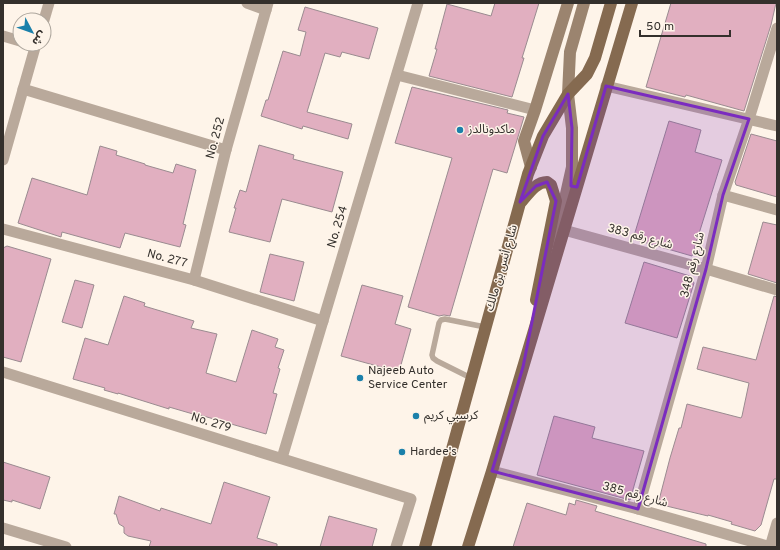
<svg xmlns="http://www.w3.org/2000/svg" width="780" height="550" font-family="Overpass,'Noto Sans Arabic',sans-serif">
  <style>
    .building { fill: #e1afc0; stroke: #9a8b90 }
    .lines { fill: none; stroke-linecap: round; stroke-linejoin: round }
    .lane { stroke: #b9a99b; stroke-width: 5.5 }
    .street { stroke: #b9a99b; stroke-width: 11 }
    .secondary { stroke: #9b846f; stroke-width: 12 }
    .primary { stroke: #856a50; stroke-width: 12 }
    .marked { fill: #7b2cbf; fill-opacity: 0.2; stroke: #7b2cbf; stroke-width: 3; stroke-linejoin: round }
    .poi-dot { fill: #1b80aa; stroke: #fef4e9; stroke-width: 1.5 }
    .labels { text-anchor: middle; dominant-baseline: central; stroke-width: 3; stroke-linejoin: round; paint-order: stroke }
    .poi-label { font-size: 12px; fill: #34302c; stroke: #fef4e9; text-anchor: start }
    .street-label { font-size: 12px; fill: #34302c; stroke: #fef4e9 }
  </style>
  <rect width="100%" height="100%" fill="#fef4e9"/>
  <!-- building -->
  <g class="building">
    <polygon points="495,3 539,3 522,58 524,58 512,97 429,76 437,49 435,49 447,4 491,16"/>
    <polygon points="671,3 776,3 771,25 744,111 686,95 685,97 646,87"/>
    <polygon points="305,7 378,28 369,59 342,52 340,57 325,53 307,112 352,124 348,139 303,126 302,129 261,116 266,100 268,100 283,51 300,56 306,32 298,30"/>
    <polygon points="412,87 508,110 507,113 524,117 507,173 493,169 450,316 444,315 439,316 408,307 452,158 395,143"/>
    <polygon points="669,121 701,130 695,152 722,160 692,256 633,239"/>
    <polygon points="751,134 777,141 777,197 736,185 735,182"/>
    <polygon points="259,145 294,155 293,159 343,172 332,212 282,199 270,242 229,232 236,208 234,208 240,190 246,192"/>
    <polygon points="100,146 117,151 116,155 145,164 145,165 173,173 176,164 196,170 183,224 186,225 180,247 125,233 120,248 62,232 61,237 18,223 32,178 87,195"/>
    <polygon points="763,222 777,225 777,283 748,274"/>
    <polygon points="7,246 51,259 21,362 3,357 3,248"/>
    <polygon points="270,254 304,262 294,301 260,292"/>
    <polygon points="644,262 690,276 694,283 677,338 625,323"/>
    <polygon points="75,280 94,285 82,328 62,322"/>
    <polygon points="362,285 403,296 395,324 411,329 399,372 341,356"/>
    <polygon points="124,296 145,303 144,306 194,321 191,328 217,334 206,373 236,382 252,330 278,339 275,347 284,350 278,368 280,369 273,393 277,394 266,434 193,413 193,414 169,407 169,409 118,393 118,394 104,390 105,388 73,379 85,338 108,345"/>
    <polygon points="774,296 777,297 777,479 774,479 761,525 755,531 731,524 732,522 708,515 708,516 658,504 670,458 679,428 681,428 687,404 741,418 742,416 749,383 697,369 703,347 756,360"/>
    <polygon points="554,416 595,427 592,438 644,451 630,500 537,475"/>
    <polygon points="3,462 50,477 40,509 12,500 12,502 3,500"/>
    <polygon points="224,482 270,497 257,538 277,544 277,547 149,547 151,541 128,536 124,533 124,527 119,524 116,514 114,514 119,496 160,511 161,508 211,524"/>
    <polygon points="576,500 597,506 595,511 706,544 706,547 513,547 527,503 566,515 569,503 575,505"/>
    <polygon points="329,516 377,529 372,547 320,547"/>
  </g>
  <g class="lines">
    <!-- lane -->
    <polyline class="lane" points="471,378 437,361 433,358 432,355 439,323 441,320 445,319 485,327"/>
    <!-- street -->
    <g class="street">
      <polyline points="247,3 266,10"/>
      <polyline points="44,20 49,3"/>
      <polyline points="3,36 20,41"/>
      <polyline points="397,75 535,110"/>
      <polyline points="606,86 777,126"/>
      <polyline points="23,89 226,150"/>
      <polyline points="3,160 36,44"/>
      <polyline points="723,195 777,210"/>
      <polyline points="3,229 194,280 323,321"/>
      <polyline points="564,230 706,269 777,290"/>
      <polyline points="194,280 226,150 268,3"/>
      <polyline points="3,372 411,499 396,547"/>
      <polyline points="282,458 418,3"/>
      <polyline points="492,471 638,509 771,547"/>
      <polyline points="638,509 706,269 723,195 749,119 777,28"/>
      <polyline points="3,528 66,547"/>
      <polyline points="770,547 777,523"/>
    </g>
    <!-- secondary -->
    <g class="secondary">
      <polyline points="531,167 524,141 535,110 568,3"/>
      <polyline points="555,243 572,167 572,128 568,94 570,52 584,3"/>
    </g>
    <!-- primary -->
    <g class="primary">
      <path d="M522 201C529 193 536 182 547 182L551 185 556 201 536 300"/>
      <polyline points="425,547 528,174 543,136 568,94 587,74 595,58 611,3"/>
      <polyline points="468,547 492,471 632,3"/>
    </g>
  </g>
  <!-- marked area -->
  <path class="marked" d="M606 86 749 119 723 195 706 269 638 509 492 471 523 367 556 201 547 182 536 186 520 202 543 136 568 94 572 128 571 186 577 187Z"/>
  <!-- markers -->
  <g class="poi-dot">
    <circle cx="460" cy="130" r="4"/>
    <circle cx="360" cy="378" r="4"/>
    <circle cx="416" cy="416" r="4"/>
    <circle cx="402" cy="452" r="4"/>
  </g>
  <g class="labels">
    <!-- poi labels -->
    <g class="poi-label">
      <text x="468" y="130">ماكدونالدز</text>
      <text x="368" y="371">Najeeb Auto<tspan x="368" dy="14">Service Center</tspan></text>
      <text x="424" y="416">كرسبي كريم</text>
      <text x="410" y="452">Hardee's</text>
    </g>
    <!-- street labels -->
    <g class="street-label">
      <text transform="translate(216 138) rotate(-75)">No. 252</text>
      <text transform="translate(338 227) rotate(-73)">No. 254</text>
      <text transform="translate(640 237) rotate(15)">شارع رقم 383</text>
      <text transform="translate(167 259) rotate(15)">No. 277</text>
      <text transform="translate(693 265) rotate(-76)">شارع رقم 348</text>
      <text transform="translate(502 268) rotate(-74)">شارع أنس بن مالك</text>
      <text transform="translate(211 423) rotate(17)">No. 279</text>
      <text transform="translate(635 495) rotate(15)">شارع رقم 385</text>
    </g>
  </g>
  <!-- border -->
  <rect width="780" height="550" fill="none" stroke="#34302c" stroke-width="8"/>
  <!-- north arrow -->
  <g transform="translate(32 32) rotate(131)"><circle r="19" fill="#fef4e9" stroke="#ada69d"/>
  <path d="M0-3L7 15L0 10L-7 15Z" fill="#1b80aa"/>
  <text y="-6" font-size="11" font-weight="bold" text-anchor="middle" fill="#34302c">ش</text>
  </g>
  <!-- scale -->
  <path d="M640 30v6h90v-6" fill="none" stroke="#34302c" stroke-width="2"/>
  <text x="646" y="30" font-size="12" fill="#34302c" stroke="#fef4e9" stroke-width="3" paint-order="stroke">50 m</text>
</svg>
